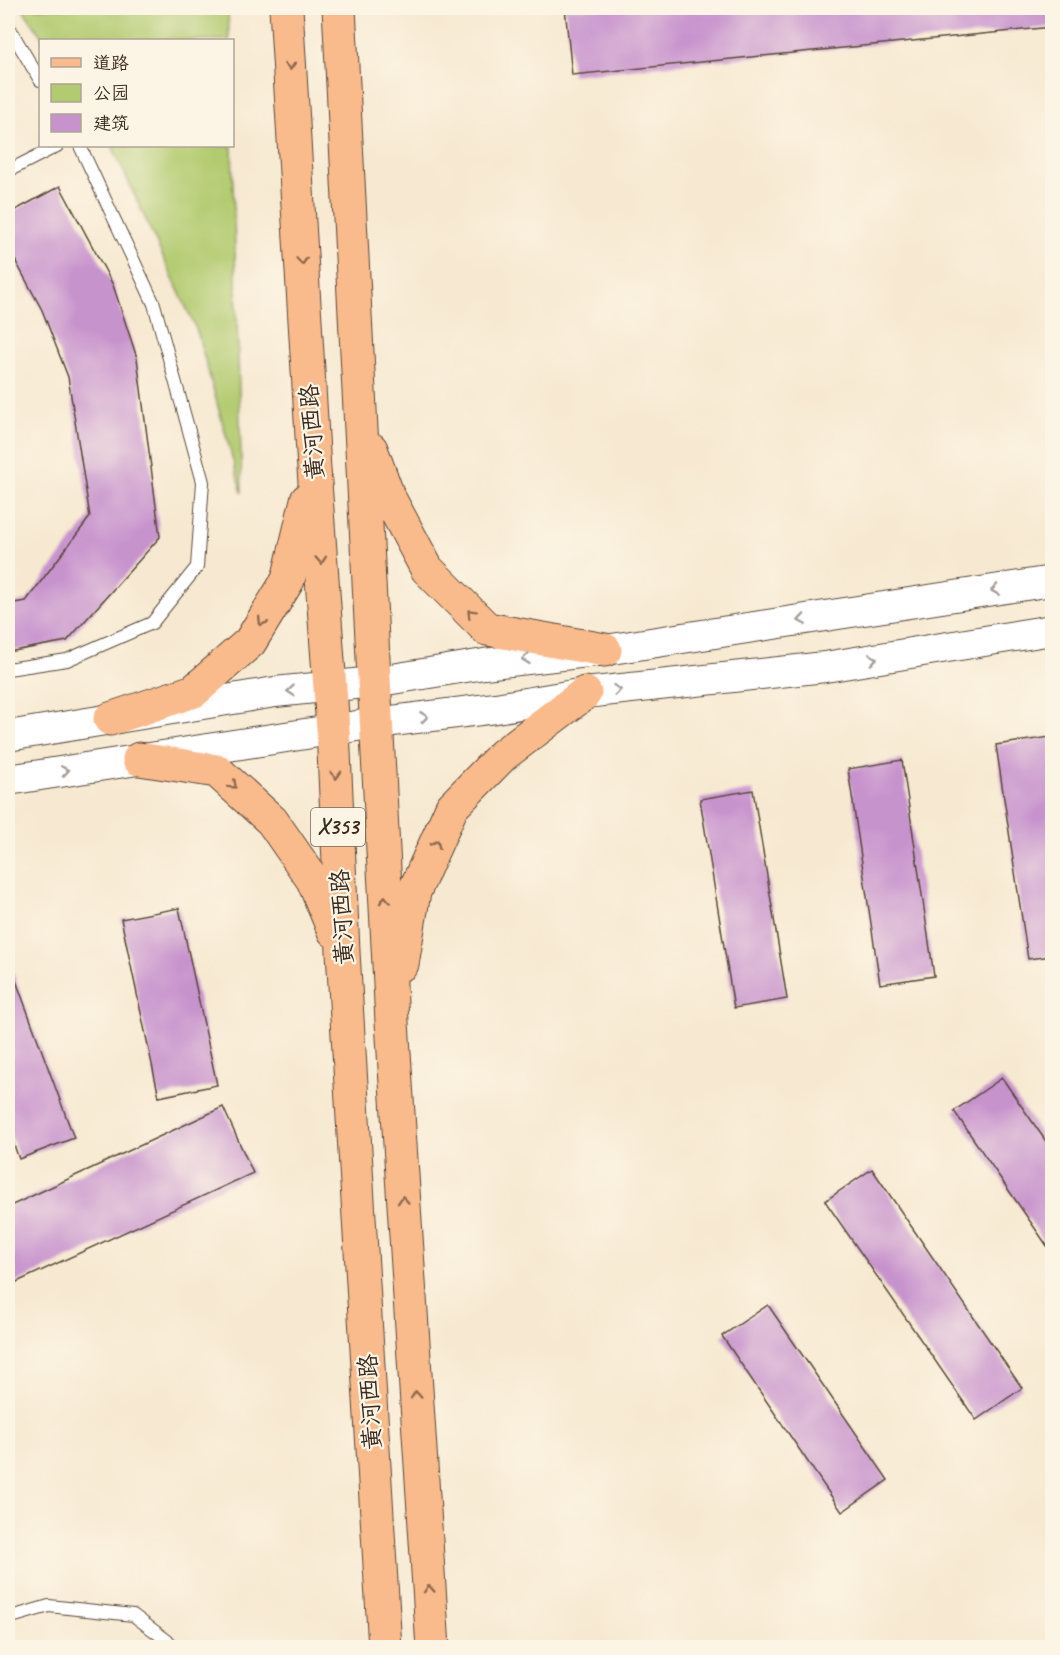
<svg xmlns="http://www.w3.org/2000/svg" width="1060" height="1655" font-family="Caveat,'LXGW WenKai TC',sans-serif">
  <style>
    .green { fill: #b2cb70; stroke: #767a47; stroke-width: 1.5 }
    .building { fill: #c793cd }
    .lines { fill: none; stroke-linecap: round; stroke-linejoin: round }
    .service-casing { stroke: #574739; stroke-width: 14 }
    .tertiary-casing { stroke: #574739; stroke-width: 32 }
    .primary-casing { stroke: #574739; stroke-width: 35 }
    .service { stroke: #fff; stroke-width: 12 }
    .tertiary { stroke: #fff; stroke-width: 30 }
    .primary { stroke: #fabb8c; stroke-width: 33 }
    .oneway { stroke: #916b50 }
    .oneway2 { stroke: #a79f9a }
    .labels { text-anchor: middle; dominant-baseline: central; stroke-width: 4.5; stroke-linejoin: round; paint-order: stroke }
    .shield { fill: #fcf5e5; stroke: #75675a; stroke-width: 1.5 }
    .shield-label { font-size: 22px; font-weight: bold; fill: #3b2a1e }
    .street-label { font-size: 24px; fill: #3b2a1e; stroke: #fcf5e5 }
  </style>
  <rect width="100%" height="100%" fill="#fcf5e5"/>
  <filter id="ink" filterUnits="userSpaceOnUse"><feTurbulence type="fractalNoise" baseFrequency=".0167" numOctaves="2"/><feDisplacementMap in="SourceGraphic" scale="12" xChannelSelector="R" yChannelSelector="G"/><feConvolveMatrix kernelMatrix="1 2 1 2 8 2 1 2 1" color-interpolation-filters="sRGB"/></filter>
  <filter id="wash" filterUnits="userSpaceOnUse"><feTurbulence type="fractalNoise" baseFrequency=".008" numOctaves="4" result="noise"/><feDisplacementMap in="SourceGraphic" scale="24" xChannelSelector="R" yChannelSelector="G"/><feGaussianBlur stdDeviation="1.35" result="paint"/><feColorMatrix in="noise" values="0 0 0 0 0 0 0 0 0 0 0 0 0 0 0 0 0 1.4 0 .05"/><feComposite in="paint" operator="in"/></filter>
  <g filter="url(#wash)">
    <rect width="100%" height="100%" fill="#f7e9d1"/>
    <!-- green -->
    <g class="green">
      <polygon points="22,8 228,8 229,40 44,40"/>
      <polygon points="112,146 232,146 242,493 197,331"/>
    </g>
    <g id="blocks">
      <!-- building -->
      <g class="building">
        <polygon points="565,8 1052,8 1052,27 572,75"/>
        <polygon points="60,186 113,285 137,358 160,537 67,641 8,652 8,604 26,601 90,517 68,377 42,310 8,247 8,214"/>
        <polygon points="1050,737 1052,755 1052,956 1028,959 996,745"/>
        <polygon points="902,760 934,976 880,984 848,769"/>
        <polygon points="753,790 787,999 734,1008 700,799"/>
        <polygon points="179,908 217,1085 159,1097 121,919"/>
        <polygon points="8,959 74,1138 19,1159 8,1128"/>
        <polygon points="1002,1078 1052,1150 1052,1253 954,1111"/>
        <polygon points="223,1107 253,1173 8,1286 8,1207"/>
        <polygon points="872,1169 1022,1388 976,1420 825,1201"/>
        <polygon points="768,1305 888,1480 842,1512 722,1336"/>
      </g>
    </g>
  </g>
  <g filter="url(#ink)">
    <use href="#blocks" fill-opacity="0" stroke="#574739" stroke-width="1.5"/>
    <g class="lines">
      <!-- service casing -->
      <g class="service-casing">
        <g id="service">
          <polyline points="8,26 40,80"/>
          <polyline points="8,171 57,146"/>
          <polyline points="8,669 67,660 152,623 197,567 203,482 154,304 80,146"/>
          <polyline points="8,1618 49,1606 133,1615 177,1648"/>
        </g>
      </g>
      <!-- tertiary casing -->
      <g class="tertiary-casing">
        <g id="tertiary">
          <polyline points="8,736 275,692 374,682 484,664 605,650 1052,581"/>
          <polyline points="8,780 376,723 496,708 585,693 825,667 1052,630"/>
        </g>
      </g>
      <!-- primary casing -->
      <g class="primary-casing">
        <g id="primary">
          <polyline points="286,8 314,469 333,729 343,952 385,1648"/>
          <polyline points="339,8 392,1022 433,1648"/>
          <polyline points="371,449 388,496 427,569 487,629 605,650"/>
          <polyline points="110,719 194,691 250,642 288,580 307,500"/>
          <polyline points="139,759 217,771 272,821 313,880 334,931"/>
          <polyline points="402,964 414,892 452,807 503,755 585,693"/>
        </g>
      </g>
      <!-- service -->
      <use href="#service" class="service"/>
      <!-- tertiary -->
      <use href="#tertiary" class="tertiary"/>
      <!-- primary -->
      <use href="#primary" class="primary"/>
    </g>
    <!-- one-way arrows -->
    <defs><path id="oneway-chevron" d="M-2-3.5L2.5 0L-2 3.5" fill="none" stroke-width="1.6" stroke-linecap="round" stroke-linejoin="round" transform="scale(1.5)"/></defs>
    <g class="oneway">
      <use href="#oneway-chevron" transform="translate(290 66) rotate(87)"/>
      <use href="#oneway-chevron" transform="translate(302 261) rotate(87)"/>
      <use href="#oneway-chevron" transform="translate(321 560) rotate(86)"/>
      <use href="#oneway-chevron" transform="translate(471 613) rotate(-135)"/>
      <use href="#oneway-chevron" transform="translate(262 622) rotate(121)"/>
      <use href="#oneway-chevron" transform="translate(336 775) rotate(87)"/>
      <use href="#oneway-chevron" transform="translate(233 785) rotate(42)"/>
      <use href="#oneway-chevron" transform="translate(436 844) rotate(-66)"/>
      <use href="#oneway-chevron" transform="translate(385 900) rotate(-93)"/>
      <use href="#oneway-chevron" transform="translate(403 1200) rotate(-94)"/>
      <use href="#oneway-chevron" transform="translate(416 1395) rotate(-94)"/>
      <use href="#oneway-chevron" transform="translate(429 1589) rotate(-94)"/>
    </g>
    <g class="oneway2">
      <use href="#oneway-chevron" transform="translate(995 590) rotate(171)"/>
      <use href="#oneway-chevron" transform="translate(802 620) rotate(171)"/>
      <use href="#oneway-chevron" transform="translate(526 659) rotate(174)"/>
      <use href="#oneway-chevron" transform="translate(873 659) rotate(-9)"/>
      <use href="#oneway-chevron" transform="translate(617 690) rotate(-6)"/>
      <use href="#oneway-chevron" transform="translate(291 691) rotate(175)"/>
      <use href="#oneway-chevron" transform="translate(424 717) rotate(-7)"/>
      <use href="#oneway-chevron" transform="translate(65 771) rotate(-9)"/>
    </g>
  </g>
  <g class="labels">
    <!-- shield labels -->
    <rect class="shield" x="311" y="808" width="54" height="38" rx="4.5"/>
    <g class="shield-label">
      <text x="338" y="827">X353</text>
    </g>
    <!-- street labels -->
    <g class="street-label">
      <text transform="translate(312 432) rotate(-94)">黄河西路</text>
      <text transform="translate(342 917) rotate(-93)">黄河西路</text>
      <text transform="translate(370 1402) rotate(-93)">黄河西路</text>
    </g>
  </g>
  <!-- margin -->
  <rect width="1060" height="1655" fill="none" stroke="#fcf5e5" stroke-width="30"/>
  <!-- legend -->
  <rect x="39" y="39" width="195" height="108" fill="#fcf5e5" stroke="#afa495" stroke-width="1.5"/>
  <rect x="51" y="58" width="30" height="9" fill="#fabb8c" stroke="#afa495" stroke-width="1.5"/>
  <text x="93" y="69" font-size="18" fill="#3b2a1e">道路</text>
  <rect x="51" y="84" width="30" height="18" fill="#b2cb70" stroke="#afa495" stroke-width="1.5"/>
  <text x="93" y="99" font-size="18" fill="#3b2a1e">公园</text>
  <rect x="51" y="114" width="30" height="18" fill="#c793cd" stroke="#afa495" stroke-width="1.5"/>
  <text x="93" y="129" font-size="18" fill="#3b2a1e">建筑</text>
</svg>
